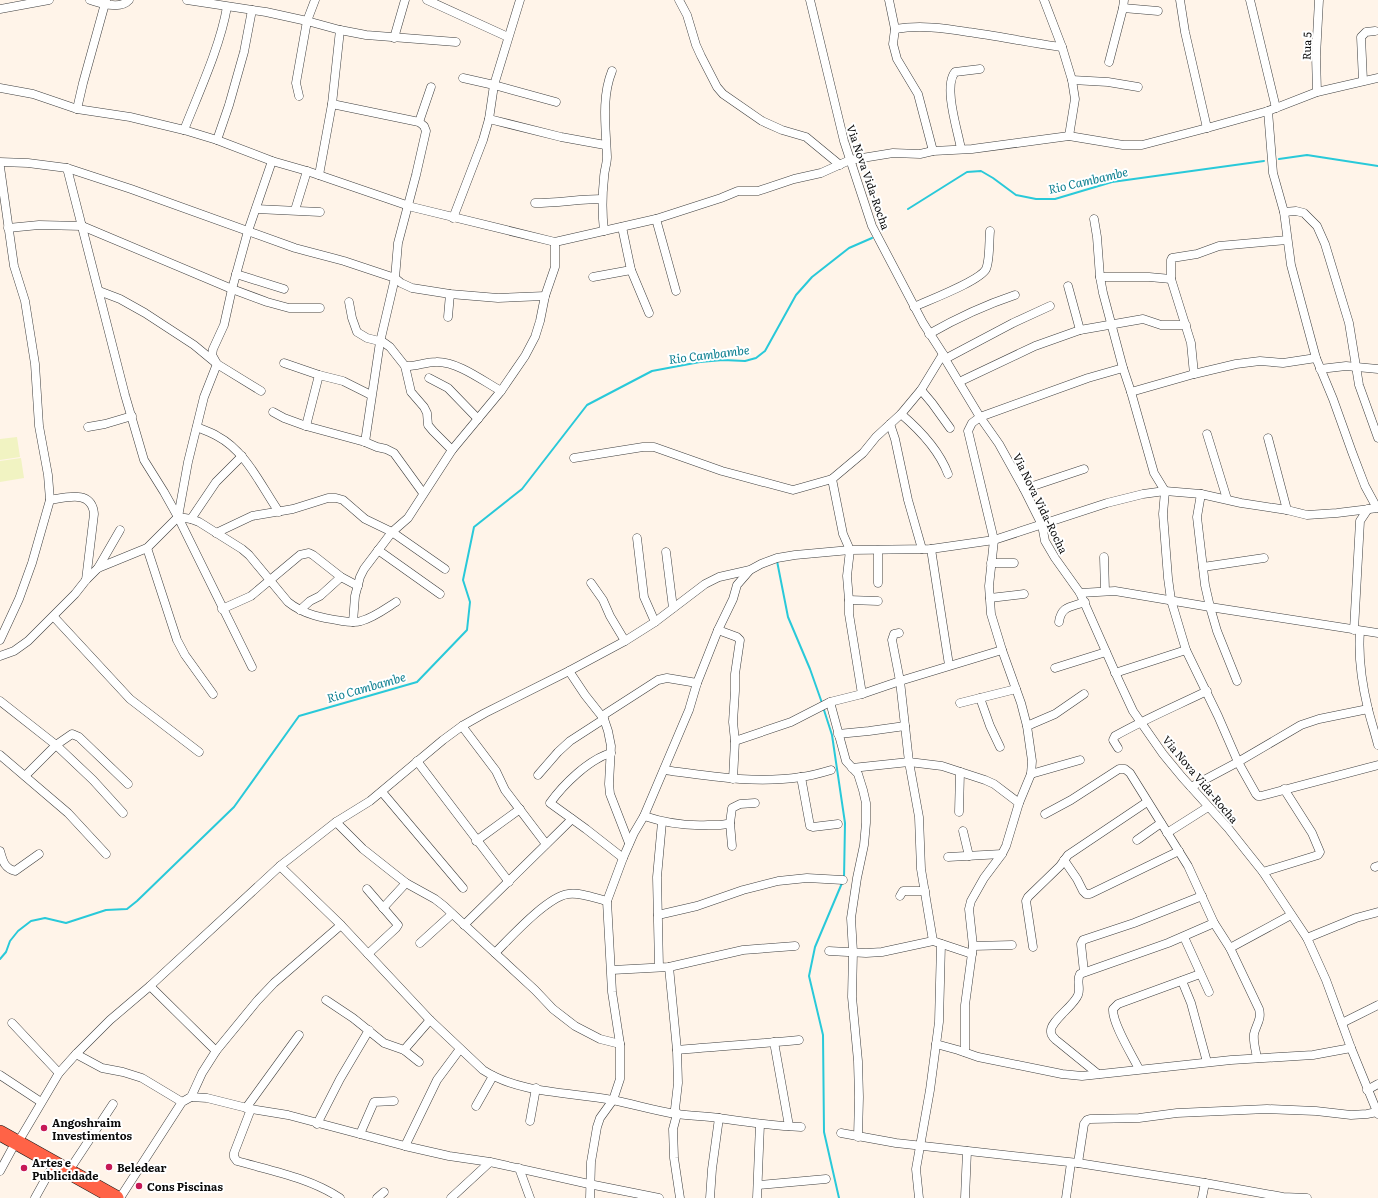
<svg xmlns="http://www.w3.org/2000/svg" width="1378" height="1198" font-family="Literata,serif">
  <style>
    .pitch { fill: #f1f3c2 }
    .lines { fill: none; stroke-linecap: round; stroke-linejoin: round }
    .stream { stroke: #29c9d9; stroke-width: 2 }
    .street-casing { stroke: #3e3e3e; stroke-width: 9 }
    .highway-casing { stroke: #1c1c1c; stroke-width: 16 }
    .street { stroke: #fff; stroke-width: 8 }
    .highway { stroke: #ff6347; stroke-width: 15 }
    .poi-dot { fill: #c61856; stroke: #fff; stroke-width: 1.5 }
    .labels { text-anchor: middle; dominant-baseline: central; stroke-width: 4; stroke-linejoin: round; paint-order: stroke }
    .street-label { font-size: 11px; fill: #0b0b0b; stroke: #fff }
    .poi-label { font-size: 11px; font-weight: bold; fill: #0b0b0b; stroke: #fff; text-anchor: start }
    .water-label { font-size: 12px; font-style: italic; fill: #0c7f90; stroke: #fff }
  </style>
  <rect width="100%" height="100%" fill="#fff4e9"/>
  <!-- pitch -->
  <g class="pitch">
    <polygon points="17,437 20,457 0,460 0,439"/>
    <polygon points="21,458 24,478 0,482 0,461"/>
  </g>
  <g class="lines">
    <!-- stream -->
    <g class="stream">
      <polyline points="1279,159 1307,155 1378,166"/>
      <polyline points="908,209 967,172 981,171 993,178 1016,195 1036,199 1055,199 1112,182 1264,161"/>
      <polyline points="777,561 788,617 810,669 822,703"/>
      <polyline points="823,707 832,735 845,823 844,879"/>
      <polyline points="0,959 6,952 10,941 18,931 31,921 45,918 66,923 106,910 127,909 137,901 234,807 299,716 417,682 467,630 470,602 463,580 474,527 522,489 587,405 652,371 700,362 723,360 745,361 756,358 765,351 796,295 812,277 849,248 872,238"/>
      <polyline points="839,1198 824,1132 823,1035 809,976 815,947 842,883"/>
    </g>
    <!-- street casing -->
    <g class="street-casing">
      <g id="street">
        <path d="M90 0C101 3 120 10 129 0"/>
        <polyline points="187,0 266,12 307,21 340,30 366,35 456,42"/>
        <polyline points="427,0 508,37"/>
        <polyline points="679,0 687,15 696,45 701,56 717,87 723,94 762,121 782,130 806,137 840,165"/>
        <polyline points="810,0 844,141 872,226 923,323 943,354 945,359 980,417 999,444 1024,489 1042,525 1045,541 1055,558 1080,593 1119,681 1133,711 1163,754 1182,777 1228,828 1247,852 1263,872 1307,938 1326,980 1351,1048 1378,1114"/>
        <polyline points="889,0 895,29 893,44 897,59 918,94 933,151"/>
        <polyline points="1044,0 1062,47 1072,80 1075,99 1069,136"/>
        <polyline points="1180,0 1185,32 1207,128"/>
        <polyline points="1250,0 1276,108"/>
        <polyline points="1123,8 1158,11"/>
        <polyline points="0,9 49,0"/>
        <path d="M895 29C920 25 943 28 968 32 999 36 1030 43 1062 47"/>
        <polyline points="394,38 405,0"/>
        <polyline points="1109,62 1123,8 1124,0"/>
        <polyline points="463,78 494,85 556,102"/>
        <polyline points="1072,80 1108,82 1138,87"/>
        <polyline points="1363,81 1361,37 1366,32 1375,31"/>
        <polyline points="0,88 33,94 77,109 130,117 184,130 217,140 272,161 307,171 412,207 555,242 656,219 721,198 738,191 758,191 794,179 821,173 850,160 893,153 920,154 933,151 972,149 1069,136 1123,145 1142,145 1207,128 1268,111 1317,92 1378,78"/>
        <polyline points="1317,92 1316,56 1319,0"/>
        <polyline points="299,96 296,83 307,21 315,0"/>
        <polyline points="332,104 419,122 424,126 426,131 416,175 398,243 395,278 380,342 365,442"/>
        <polyline points="77,109 83,83 106,0"/>
        <polyline points="1268,111 1273,173 1284,212 1291,265 1306,321 1316,358 1333,399 1352,452 1365,486 1377,508"/>
        <polyline points="489,119 561,137 605,145"/>
        <polyline points="419,122 431,87"/>
        <path d="M184 130C199 92 220 47 227 7"/>
        <polyline points="217,140 229,105 244,52 252,10"/>
        <path d="M961 149C958 131 943 87 955 72L980 69"/>
        <polyline points="0,162 28,163 67,168 131,189 295,248 344,261 395,278 401,283 412,288 450,294 498,298 545,296"/>
        <polyline points="0,167 14,266 25,301 35,364 39,426 48,475 50,500 32,563 19,599 0,640"/>
        <polyline points="67,168 125,395 144,460 164,492 178,517 252,667"/>
        <polyline points="319,175 332,104 340,30"/>
        <path d="M535 203C558 203 580 199 602 199"/>
        <polyline points="256,209 320,212"/>
        <polyline points="295,210 307,171"/>
        <polyline points="1284,212 1296,211 1304,213 1317,226 1325,244 1349,323 1359,385 1378,438"/>
        <polyline points="453,218 483,140 489,119 494,85 520,0"/>
        <polyline points="656,219 676,291"/>
        <polyline points="1094,219 1097,237 1100,277 1103,293 1123,368 1131,392 1154,473 1165,491 1163,514 1168,578 1171,600 1186,650 1218,716 1238,762 1256,794 1258,796 1261,796 1378,765"/>
        <polyline points="622,227 631,270 649,313"/>
        <polyline points="8,228 39,225 82,226 232,289 267,302 289,308 320,308"/>
        <path d="M604 231C602 213 602 196 604 178 604 171 607 164 607 157 606 129 601 98 612 71"/>
        <polyline points="236,274 284,289"/>
        <polyline points="593,277 631,270"/>
        <polyline points="1100,277 1149,277 1171,279"/>
        <polyline points="1068,286 1080,330"/>
        <polyline points="99,291 120,299 145,313 194,345 217,364 261,391"/>
        <polyline points="349,302 352,318 357,332 367,338 383,342 390,347 405,366 411,392 424,407 427,413 428,425 433,431 452,450"/>
        <path d="M914 307C929 300 980 281 986 269 990 260 989 241 990 231"/>
        <polyline points="448,317 450,294"/>
        <path d="M929 334C957 318 985 305 1015 295"/>
        <polyline points="945,359 1013,323 1050,306"/>
        <polyline points="284,363 319,375 343,381 371,395"/>
        <path d="M405 366C415 367 425 362 436 362 457 361 483 381 501 391"/>
        <polyline points="1320,369 1346,366 1378,369"/>
        <polyline points="1194,374 1191,343 1171,279 1171,260 1172,258 1197,254 1219,246 1287,240"/>
        <polyline points="429,378 448,388 478,419"/>
        <polyline points="959,382 1035,346 1080,330 1143,319 1161,325 1186,325"/>
        <polyline points="921,390 932,403 950,428"/>
        <polyline points="1131,392 1194,374 1236,364 1260,361 1283,363 1316,358"/>
        <polyline points="273,412 284,418 306,426 365,442 377,447 386,449 394,453 423,493"/>
        <path d="M901 414C921 431 939 450 948 474"/>
        <polyline points="890,424 895,439 908,500 922,549"/>
        <polyline points="306,426 319,375"/>
        <polyline points="88,427 105,424 132,416"/>
        <path d="M197 427C203 430 211 432 217 436 246 451 261 486 279 512"/>
        <polyline points="1207,434 1227,499"/>
        <polyline points="1268,438 1287,510"/>
        <polyline points="574,458 643,447 654,447 722,471 793,490 832,479"/>
        <polyline points="1024,489 1084,469"/>
        <polyline points="1201,494 1197,517 1205,585 1210,607 1217,631 1237,681"/>
        <path d="M50 500C68 497 92 490 94 514L86 580"/>
        <path d="M178 517 191 519 199 522 242 549 249 555 288 602C304 615 323 618 342 621 348 622 355 623 361 621 373 618 385 609 396 602"/>
        <polyline points="191,519 216,482 242,456"/>
        <polyline points="216,533 252,516 293,509 328,498 336,498 343,500 365,519 392,532 445,569"/>
        <polyline points="637,538 644,597 655,622"/>
        <polyline points="147,548 177,640 185,655 213,694"/>
        <polyline points="931,549 949,665"/>
        <polyline points="378,550 440,594"/>
        <polyline points="666,552 673,608"/>
        <polyline points="1104,557 1105,591"/>
        <polyline points="991,563 1014,563"/>
        <polyline points="1203,567 1264,558"/>
        <polyline points="98,568 120,530"/>
        <polyline points="591,583 603,600 610,616 625,641"/>
        <polyline points="878,583 878,550"/>
        <polyline points="1080,593 1115,591 1210,607 1378,633"/>
        <polyline points="990,598 1024,594"/>
        <polyline points="849,600 878,601"/>
        <polyline points="222,609 251,596 300,555 309,553 313,555 341,577 358,586"/>
        <polyline points="300,610 310,601 320,596 341,577"/>
        <polyline points="54,617 130,699 199,752"/>
        <polyline points="353,622 355,596 360,577 364,569 392,532 408,518 452,450 501,391 525,356 535,337 540,321 545,296 555,267 555,242"/>
        <path d="M1059 622C1061 606 1071 607 1085 602"/>
        <polyline points="718,630 737,637 740,640 735,674 735,691 733,722 735,741 733,779"/>
        <polyline points="1354,630 1360,521 1368,509"/>
        <path d="M1360 631C1358 657 1362 684 1368 709 1371 721 1375 733 1378 745"/>
        <polyline points="899,633 894,634 892,640 900,681 909,762 942,766 985,780 994,784 1019,803"/>
        <polyline points="0,656 14,651 28,641 75,594 86,580 98,568 147,548 178,517 188,462 204,397 217,364 212,355 213,349 224,325 232,289 248,231 272,161"/>
        <polyline points="1055,668 1106,652"/>
        <polyline points="569,671 585,695 604,719 608,731 611,746 609,784 610,794 629,843"/>
        <polyline points="1115,673 1186,650"/>
        <polyline points="862,694 849,614 849,600 847,576 850,550 843,534 832,479 863,453 876,437 901,414 921,390 943,354"/>
        <polyline points="980,698 990,726 1000,747"/>
        <polyline points="0,701 56,745 93,780 123,813"/>
        <polyline points="830,702 846,761 858,774 863,790 866,803 866,823 864,845 857,878 851,918 853,952 852,997 858,1061 859,1097 858,1137"/>
        <polyline points="960,703 1016,689"/>
        <polyline points="602,716 658,680 667,678 697,683"/>
        <polyline points="462,726 496,771 505,790 546,844"/>
        <polyline points="1027,726 1055,714 1084,694"/>
        <polyline points="838,734 869,731 905,726"/>
        <polyline points="735,741 791,722 830,702 862,694 900,681 1002,650"/>
        <path d="M1118 748 1113 740 1115 736C1145 719 1176 706 1207 691"/>
        <path d="M611 753C589 759 563 785 550 803L586 829 623 858"/>
        <polyline points="0,755 68,813 106,854"/>
        <polyline points="417,761 509,882"/>
        <polyline points="852,768 909,762 919,817 921,869 933,941"/>
        <path d="M664 770C709 776 755 784 801 777 811 776 821 773 831 770"/>
        <polyline points="1031,774 1080,760"/>
        <polyline points="538,775 558,752 570,741 604,719"/>
        <polyline points="25,776 56,745 72,734 79,737 128,784"/>
        <polyline points="801,777 810,826 813,827 838,824"/>
        <polyline points="1191,787 1238,762 1301,725 1319,719 1368,709"/>
        <polyline points="382,792 463,888"/>
        <polyline points="959,812 960,772"/>
        <path d="M1045 814 1071 800 1119 769H1125L1130 773 1188 866 1214 923 1230 948 1259 1009C1262 1019 1256 1025 1254 1034 1253 1042 1256 1051 1257 1058"/>
        <path d="M644 816C665 823 686 826 708 825 716 825 723 826 730 823L732 808 740 804 755 803"/>
        <polyline points="336,822 363,849 406,883 435,899 444,906 535,990 553,1009 575,1026 600,1039 620,1044"/>
        <polyline points="730,823 732,846"/>
        <polyline points="963,831 969,856"/>
        <polyline points="1167,833 1208,807"/>
        <polyline points="1137,840 1161,823"/>
        <polyline points="476,841 520,809"/>
        <path d="M0 851C3 861 4 868 15 871L39 854"/>
        <polyline points="948,857 1002,854"/>
        <polyline points="1064,860 1077,879 1083,891 1086,894 1090,894 1179,851"/>
        <path d="M280 866 341 925 430 1020 483 1070C520 1094 570 1092 612 1100 634 1104 655 1111 677 1114 691 1116 705 1116 719 1118 747 1122 773 1126 801 1127"/>
        <polyline points="1375,867 1378,866"/>
        <polyline points="1263,872 1318,855 1320,852 1312,833 1284,789"/>
        <polyline points="367,889 398,925 396,928 368,954"/>
        <polyline points="900,896 903,891 925,891"/>
        <polyline points="383,908 406,883"/>
        <polyline points="658,915 697,906 743,890 778,881 807,878 843,880"/>
        <polyline points="464,925 572,819"/>
        <polyline points="1184,937 1209,992"/>
        <polyline points="1307,938 1356,918 1378,912"/>
        <polyline points="420,943 452,914"/>
        <polyline points="973,946 1012,945"/>
        <polyline points="1033,947 1026,901 1028,897 1060,866 1068,855 1147,802"/>
        <polyline points="1230,948 1291,915"/>
        <polyline points="829,951 866,953 882,952 933,941 972,954"/>
        <path d="M495 953C511 937 547 897 568 894 580 892 595 898 607 901"/>
        <polyline points="659,967 657,877 662,822"/>
        <polyline points="669,967 677,1050 678,1083 675,1109 677,1114 673,1129 674,1158 680,1198"/>
        <polyline points="612,970 669,967 743,950 795,946"/>
        <polyline points="1084,972 1081,944 1083,940 1134,923 1202,896"/>
        <polyline points="1182,981 1191,1003 1207,1062"/>
        <polyline points="150,986 216,1051"/>
        <polyline points="326,1000 353,1018 384,1043 404,1050 419,1062"/>
        <polyline points="12,1023 59,1073"/>
        <polyline points="1342,1023 1378,1005"/>
        <polyline points="774,1042 789,1126"/>
        <polyline points="936,1044 958,1050 978,1057 1062,1074 1082,1076 1231,1060 1313,1055 1351,1048"/>
        <polyline points="404,1050 430,1020"/>
        <path d="M677 1050C717 1046 758 1044 799 1040"/>
        <polyline points="965,1052 965,1005 973,946 969,909 971,901 984,878 1002,854 1006,846 1019,803 1031,774 1032,761 1027,726 1021,703 1002,650 991,614 989,586 994,540 968,431 972,423 980,417 1088,378 1123,368"/>
        <polyline points="76,1054 102,1068 123,1072 142,1078 182,1102"/>
        <path d="M1139 1069C1132 1055 1112 1023 1113 1009L1118 1004 1200 974"/>
        <path d="M1098 1074 1056 1040C1054 1038 1051 1036 1051 1032 1049 1022 1074 1006 1078 995 1081 988 1076 981 1080 974L1168 943 1214 923"/>
        <polyline points="0,1075 41,1102"/>
        <polyline points="1367,1090 1378,1084"/>
        <polyline points="191,1097 207,1098 251,1109 288,1115 405,1146 449,1156 490,1162 589,1184 659,1198"/>
        <polyline points="476,1106 493,1076"/>
        <polyline points="246,1108 299,1035"/>
        <path d="M251 1109 234 1153V1157L237 1161C272 1171 310 1178 340 1198"/>
        <polyline points="530,1121 536,1088"/>
        <polyline points="317,1124 340,1079 369,1030"/>
        <polyline points="841,1133 896,1143 1078,1163 1205,1183 1283,1197 1307,1198"/>
        <polyline points="360,1134 374,1102 394,1101"/>
        <polyline points="17,1144 59,1073 76,1054 110,1020 150,986 280,866 336,822 370,801 443,740 462,726 485,713 569,671 625,641 655,622 705,584 719,577 750,570 761,564 777,558 795,555 850,550 931,549 994,540 1107,503 1143,494 1165,491 1201,494 1241,503 1287,510 1307,515 1337,513 1378,508"/>
        <polyline points="405,1146 437,1080 460,1049"/>
        <polyline points="1078,1163 1084,1124 1087,1120 1090,1119 1139,1118 1177,1113 1267,1109 1316,1111 1351,1115 1367,1114 1377,1112"/>
        <polyline points="519,1168 530,1198"/>
        <polyline points="0,1171 12,1149"/>
        <polyline points="68,1172 113,1104"/>
        <polyline points="758,1185 826,1179"/>
        <polyline points="35,1198 50,1171"/>
        <polyline points="120,1198 182,1102 191,1097 202,1073 216,1051 257,1001 274,983 341,925"/>
        <polyline points="377,1198 384,1192"/>
        <polyline points="451,1198 490,1162"/>
        <polyline points="590,1198 591,1162 597,1127 600,1118 613,1100 620,1079 620,1044 612,992 607,901 623,858 634,833 644,816 689,710 697,683 718,630 733,599 737,585 750,570"/>
        <polyline points="710,1198 712,1169 719,1118"/>
        <polyline points="757,1198 760,1124"/>
        <polyline points="919,1198 916,1169 930,1090 939,1022 941,944"/>
        <polyline points="965,1198 967,1151"/>
        <polyline points="1066,1198 1071,1163"/>
        <polyline points="1202,1198 1205,1183"/>
      </g>
    </g>
    <!-- highway casing -->
    <g class="highway-casing">
      <polyline id="highway" points="0,1133 116,1198"/>
    </g>
    <!-- street -->
    <use href="#street" class="street"/>
    <!-- highway -->
    <use href="#highway" class="highway"/>
  </g>
  <!-- markers -->
  <g class="poi-dot">
    <circle cx="44" cy="1128" r="4"/>
    <circle cx="109" cy="1167" r="4"/>
    <circle cx="24" cy="1168" r="4"/>
    <circle cx="139" cy="1186" r="4"/>
  </g>
  <g class="labels">
    <!-- street labels -->
    <g class="street-label">
      <text transform="translate(1306 46) rotate(-88)">Rua 5</text>
      <text transform="translate(869 177) rotate(71)">Via Nova Vida-Rocha</text>
      <text transform="translate(1041 503) rotate(64)">Via Nova Vida-Rocha</text>
      <text transform="translate(1201 779) rotate(50)">Via Nova Vida-Rocha</text>
    </g>
    <!-- poi labels -->
    <g class="poi-label">
      <text x="52" y="1122">Angoshraim<tspan x="52" dy="13">Investimentos</tspan></text>
      <text x="32" y="1162">Artes e<tspan x="32" dy="13">Publicidade</tspan></text>
      <text x="117" y="1167">Beledear</text>
      <text x="147" y="1186">Cons Piscinas</text>
    </g>
    <!-- water labels -->
    <g class="water-label">
      <text transform="translate(1088 180) rotate(-13)">Rio Cambambe</text>
      <text transform="translate(709 354) rotate(-7)">Rio Cambambe</text>
      <text transform="translate(366 687) rotate(-16)">Rio Cambambe</text>
    </g>
  </g>
</svg>
